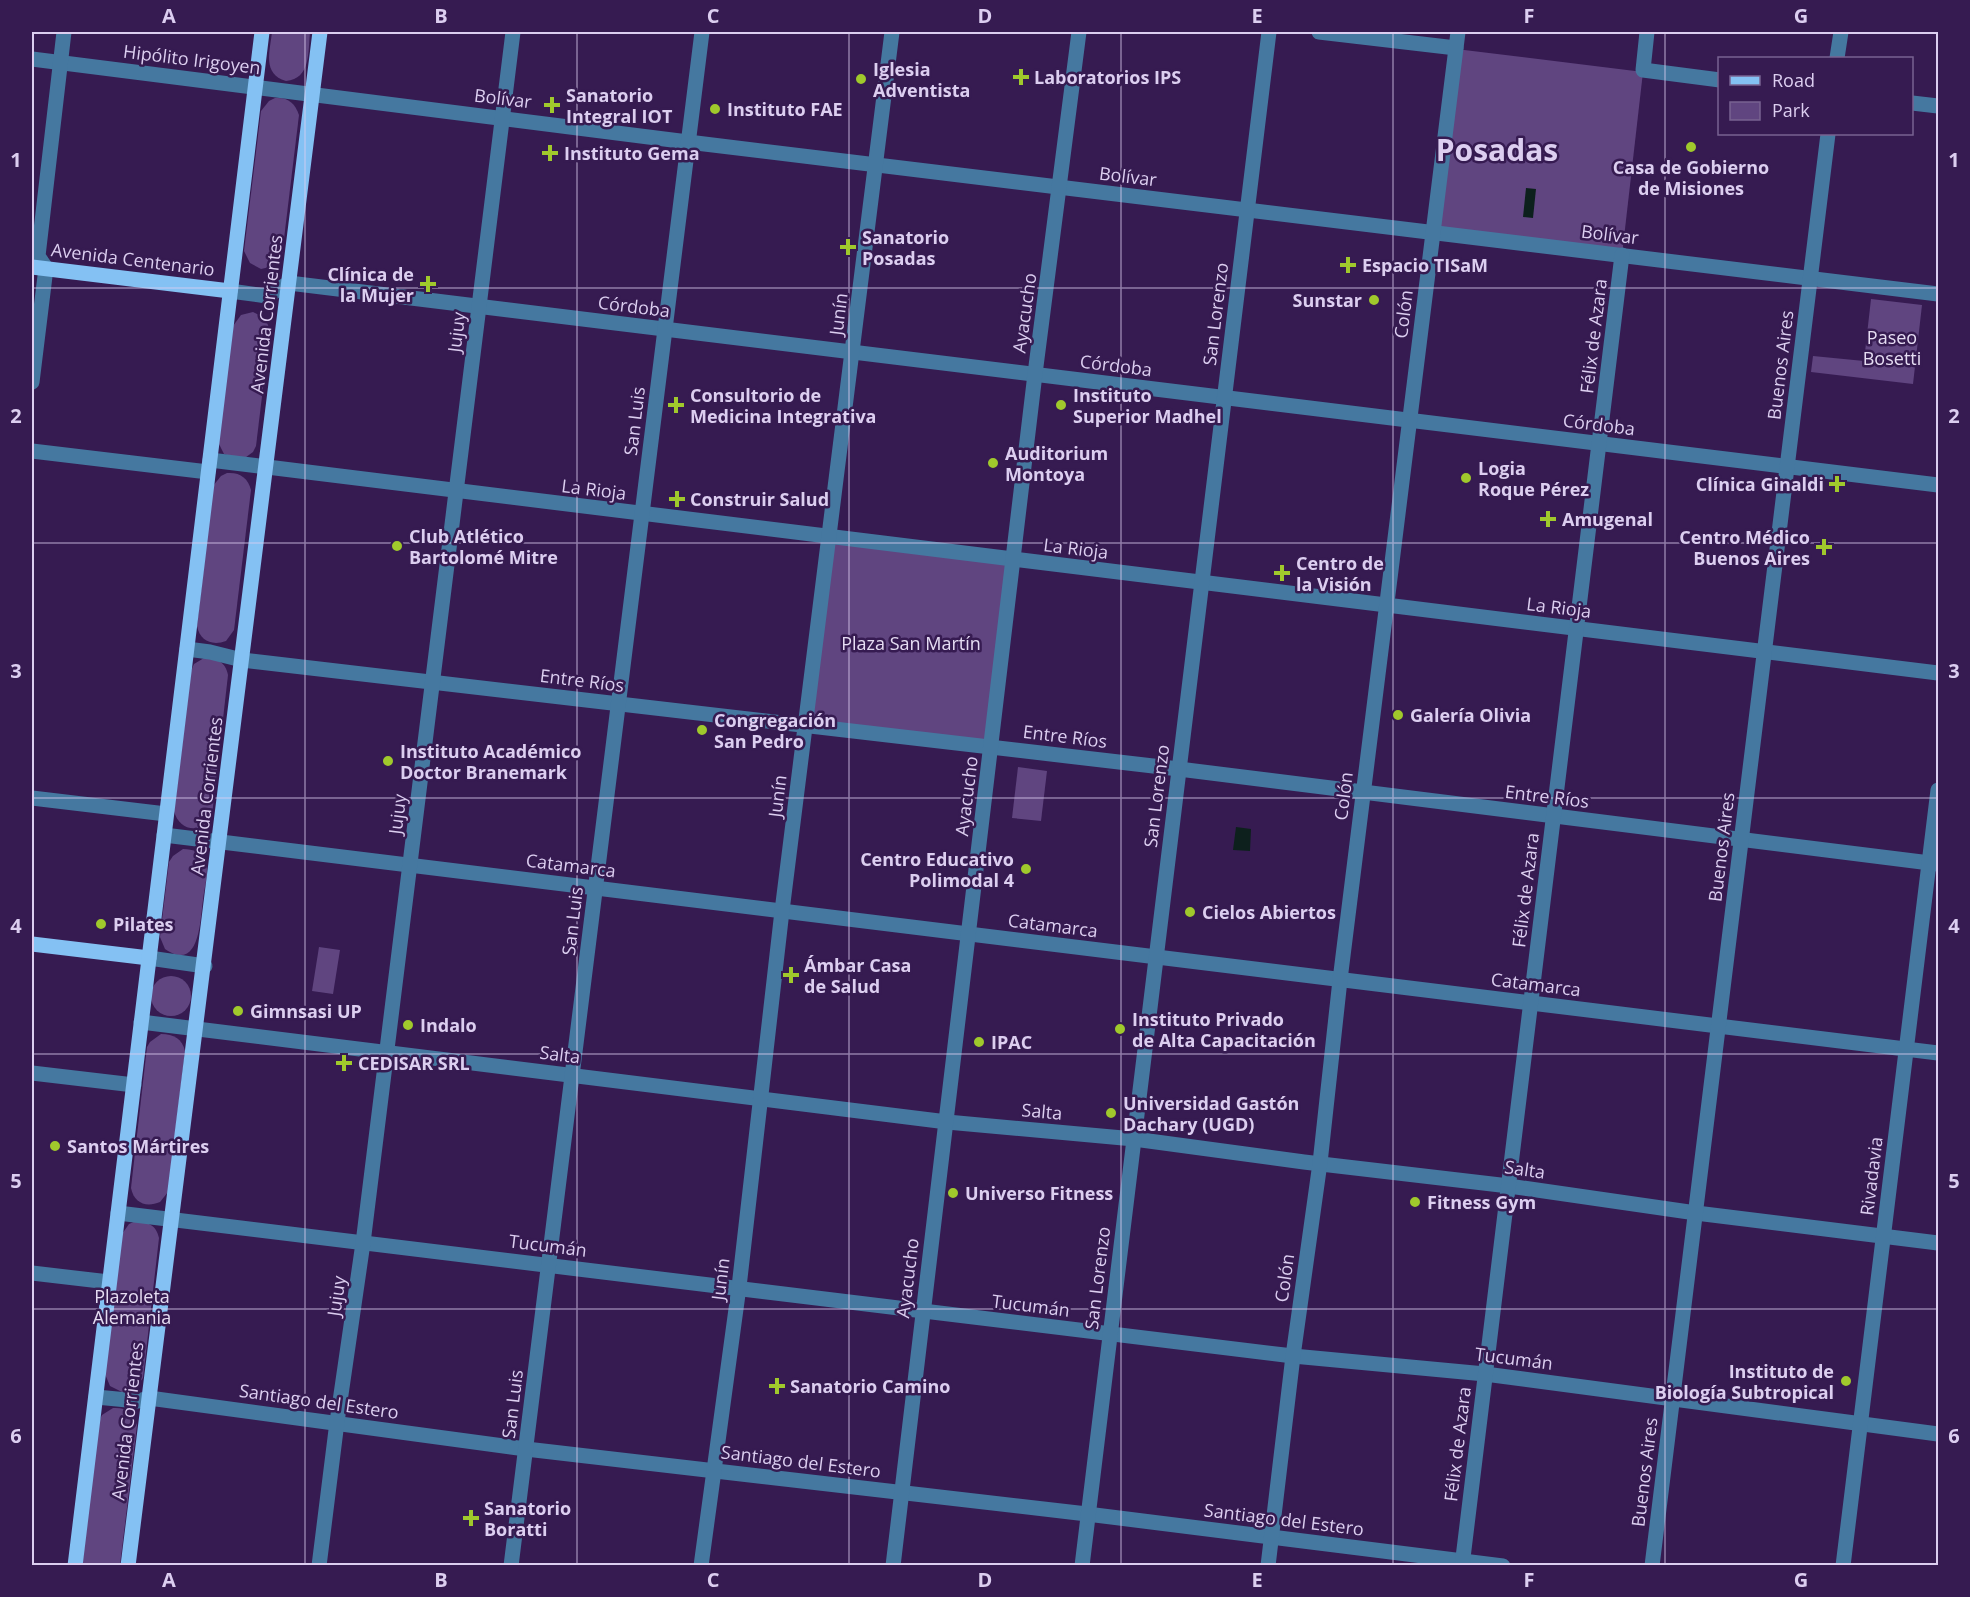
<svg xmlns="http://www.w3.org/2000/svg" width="1970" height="1597" font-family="'Open Sans',sans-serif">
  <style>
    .green { fill: #604580 }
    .water { fill: #0d201d }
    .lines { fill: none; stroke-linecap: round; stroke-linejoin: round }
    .minor { stroke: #4578a0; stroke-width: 15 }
    .major { stroke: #84c1f3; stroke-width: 15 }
    .grid { fill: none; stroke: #dccef0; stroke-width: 1.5; stroke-opacity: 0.55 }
    .poi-dot { fill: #a0c92c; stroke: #361b51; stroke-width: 2 }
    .labels { text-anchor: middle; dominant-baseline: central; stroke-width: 5; stroke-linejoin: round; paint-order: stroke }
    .street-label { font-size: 18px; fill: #dccef0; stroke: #361b51 }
    .poi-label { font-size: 18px; font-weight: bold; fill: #dccef0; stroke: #361b51; text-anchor: start }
    .park-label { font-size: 18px; fill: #e6ddf3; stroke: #361b51 }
    .town-label { font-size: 30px; font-weight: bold; fill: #dccef0; stroke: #361b51 }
    .neatline { fill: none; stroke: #dccef0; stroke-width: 2 }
    .grid-label { font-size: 20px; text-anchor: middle; font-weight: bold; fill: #dccef0 }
  </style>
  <rect width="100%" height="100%" fill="#361b51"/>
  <!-- green -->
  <g class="green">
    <path d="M272 32H310C308 51 311 79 286 81 262 74 270 51 272 32Z"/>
    <polygon points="1456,49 1643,72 1622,255 1433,232"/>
    <path d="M275 98C288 97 295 103 299 115L282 255 274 266 261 269 250 263 244 251 261 111 269 101Z"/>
    <polygon points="1871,299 1922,305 1913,384 1811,372 1813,356 1864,361"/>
    <polygon points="253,312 265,318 270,330 256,446 253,452 242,460 224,454 218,442 233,326 241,315"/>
    <path d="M227 473C240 472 248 478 251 490L234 630 226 641C212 646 200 641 197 626L213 486 221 476Z"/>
    <polygon points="833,540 1012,562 988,745 809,723"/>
    <path d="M204 658C217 659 225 661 228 675L212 815 204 826C190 832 178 826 174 811L191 671 194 664Z"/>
    <polygon points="1018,767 1047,771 1041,821 1012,818"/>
    <path d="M183 849C193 849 202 852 206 862 209 873 204 889 203 900 200 920 200 973 165 949L160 937 169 862 173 856Z"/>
    <polygon points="319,947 340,950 333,994 312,991"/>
    <circle cx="171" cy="996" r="20"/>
    <path d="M161 1034C174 1034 182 1039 185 1051L168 1192 160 1202C146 1208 134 1203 131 1188L147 1047 150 1042Z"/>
    <path d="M136 1221C148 1223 156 1224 159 1238L143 1378 135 1389 122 1392 110 1386 105 1374 122 1234 129 1224Z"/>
    <path d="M113 1408C126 1407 133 1413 137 1425L120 1565 82 1566 99 1421 102 1415Z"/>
  </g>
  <!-- water -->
  <g class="water">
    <polygon points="1526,188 1536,189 1533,218 1523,217"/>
    <polygon points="1236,827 1251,829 1250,851 1233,850"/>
  </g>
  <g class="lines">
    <!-- minor -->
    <g class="minor">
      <polyline points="1319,32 1456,48"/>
      <polyline points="1647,32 1643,70 1720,80"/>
      <polyline points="1837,58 1841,32"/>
      <polyline points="32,59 688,142 1938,294"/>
      <polyline points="1912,103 1938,106"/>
      <polyline points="230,291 267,296 289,283 1938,485"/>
      <polyline points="32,382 46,268 38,256 64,32"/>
      <polyline points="32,451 208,472"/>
      <polyline points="210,460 1938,673"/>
      <polyline points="187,649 210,652 242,660 1179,769 1938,864"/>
      <polyline points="32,798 166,814"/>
      <polyline points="164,835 1938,1053"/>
      <polyline points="149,958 205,966"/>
      <polyline points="141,1022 947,1122 1134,1139 1304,1162 1509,1186 1696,1213 1938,1243"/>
      <polyline points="32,1073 134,1085"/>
      <polyline points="118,1213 1293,1356 1485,1374 1938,1434"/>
      <polyline points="32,1273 109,1282"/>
      <polyline points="96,1397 138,1401 149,1398 526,1449 1087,1514 1503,1566"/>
      <polyline points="319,1566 337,1422 363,1243 513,32"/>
      <polyline points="511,1566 702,32"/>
      <polyline points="701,1566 739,1287 782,911 892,32"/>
      <polyline points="893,1566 1035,374 1079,32"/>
      <polyline points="1082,1566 1269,32"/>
      <polyline points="1268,1566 1293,1356 1320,1163 1340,980 1458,32"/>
      <polyline points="1462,1566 1622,255"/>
      <polyline points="1652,1566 1828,134"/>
      <polyline points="1843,1566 1938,790"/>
    </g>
    <!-- major -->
    <g class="major">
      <polyline points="32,267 230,291"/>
      <polyline points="32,944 149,958"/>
      <polyline points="75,1566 262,32"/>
      <polyline points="128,1566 320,32"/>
    </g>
  </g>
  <!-- grid -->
  <path class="grid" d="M305 32V1566M577 32V1566M849 32V1566M1121 32V1566M1393 32V1566M1665 32V1566M32 288H1938M32 543H1938M32 798H1938M32 1054H1938M32 1309H1938"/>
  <!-- markers -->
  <g class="poi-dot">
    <path d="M1018 68h6v6h6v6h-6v6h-6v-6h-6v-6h6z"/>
    <circle cx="861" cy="79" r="6"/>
    <path d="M549 96h6v6h6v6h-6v6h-6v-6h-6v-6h6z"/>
    <circle cx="715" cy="109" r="6"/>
    <circle cx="1691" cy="147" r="6"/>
    <path d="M547 144h6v6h6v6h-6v6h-6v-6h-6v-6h6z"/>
    <path d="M845 238h6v6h6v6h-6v6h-6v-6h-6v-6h6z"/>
    <path d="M1345 256h6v6h6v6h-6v6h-6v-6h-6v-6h6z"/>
    <path d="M425 275h6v6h6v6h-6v6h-6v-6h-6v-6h6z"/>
    <circle cx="1374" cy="300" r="6"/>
    <path d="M673 396h6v6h6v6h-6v6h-6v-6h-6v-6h6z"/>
    <circle cx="1061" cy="405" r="6"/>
    <circle cx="993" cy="463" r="6"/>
    <circle cx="1466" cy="478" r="6"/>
    <path d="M1834 475h6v6h6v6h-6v6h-6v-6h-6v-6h6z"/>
    <path d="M674 490h6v6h6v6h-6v6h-6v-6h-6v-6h6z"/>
    <path d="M1545 510h6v6h6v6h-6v6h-6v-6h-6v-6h6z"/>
    <circle cx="397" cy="546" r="6"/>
    <path d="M1821 538h6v6h6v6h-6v6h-6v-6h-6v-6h6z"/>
    <path d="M1279 564h6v6h6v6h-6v6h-6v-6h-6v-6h6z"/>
    <circle cx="1398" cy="715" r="6"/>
    <circle cx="702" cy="730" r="6"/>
    <circle cx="388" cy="761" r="6"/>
    <circle cx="1026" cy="869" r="6"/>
    <circle cx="1190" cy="912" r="6"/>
    <circle cx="101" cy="924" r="6"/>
    <path d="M788 966h6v6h6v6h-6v6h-6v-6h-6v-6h6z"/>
    <circle cx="238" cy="1011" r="6"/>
    <circle cx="408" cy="1025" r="6"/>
    <circle cx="1120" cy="1029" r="6"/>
    <circle cx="979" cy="1042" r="6"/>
    <path d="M341 1054h6v6h6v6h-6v6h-6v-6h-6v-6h6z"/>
    <circle cx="1111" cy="1113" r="6"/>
    <circle cx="55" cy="1146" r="6"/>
    <circle cx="953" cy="1193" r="6"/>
    <circle cx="1415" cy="1202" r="6"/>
    <circle cx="1846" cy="1381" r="6"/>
    <path d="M774 1377h6v6h6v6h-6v6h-6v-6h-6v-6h6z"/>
    <path d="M468 1509h6v6h6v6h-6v6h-6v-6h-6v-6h6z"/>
  </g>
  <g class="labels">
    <!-- street labels -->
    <g class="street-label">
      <text transform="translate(192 59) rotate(7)">Hipólito Irigoyen</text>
      <text transform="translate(503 98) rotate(7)">Bolívar</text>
      <text transform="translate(1128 176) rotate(7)">Bolívar</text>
      <text transform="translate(1610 234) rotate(7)">Bolívar</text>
      <text transform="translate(133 259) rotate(7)">Avenida Centenario</text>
      <text transform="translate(634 306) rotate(7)">Córdoba</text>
      <text transform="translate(1024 313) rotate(-82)">Ayacucho</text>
      <text transform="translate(266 314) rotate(-83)">Avenida Corrientes</text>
      <text transform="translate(838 314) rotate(-83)">Junín</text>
      <text transform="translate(1215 314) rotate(-83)">San Lorenzo</text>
      <text transform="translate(1403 314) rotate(-83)">Colón</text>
      <text transform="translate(456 332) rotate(-83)">Jujuy</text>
      <text transform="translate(1593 336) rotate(-83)">Félix de Azara</text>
      <text transform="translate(1116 365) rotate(7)">Córdoba</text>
      <text transform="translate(1780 365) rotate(-83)">Buenos Aires</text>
      <text transform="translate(634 421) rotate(-83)">San Luis</text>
      <text transform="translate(1599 424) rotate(7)">Córdoba</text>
      <text transform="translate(594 489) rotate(7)">La Rioja</text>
      <text transform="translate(1076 548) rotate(7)">La Rioja</text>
      <text transform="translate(1559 607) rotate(7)">La Rioja</text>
      <text transform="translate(582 680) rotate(7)">Entre Ríos</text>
      <text transform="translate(1065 736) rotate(7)">Entre Ríos</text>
      <text transform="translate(206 796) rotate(-83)">Avenida Corrientes</text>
      <text transform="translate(777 796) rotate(-83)">Junín</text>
      <text transform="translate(966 796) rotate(-83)">Ayacucho</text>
      <text transform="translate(1156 796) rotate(-83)">San Lorenzo</text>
      <text transform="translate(1343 796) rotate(-83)">Colón</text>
      <text transform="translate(1547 796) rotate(7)">Entre Ríos</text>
      <text transform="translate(397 814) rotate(-83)">Jujuy</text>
      <text transform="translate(1721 847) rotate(-83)">Buenos Aires</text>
      <text transform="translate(571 865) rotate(7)">Catamarca</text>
      <text transform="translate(1525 890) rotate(-83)">Félix de Azara</text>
      <text transform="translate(572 921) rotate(-83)">San Luis</text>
      <text transform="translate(1053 925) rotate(7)">Catamarca</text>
      <text transform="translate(1536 984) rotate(7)">Catamarca</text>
      <text transform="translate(560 1054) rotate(7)">Salta</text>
      <text transform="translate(1042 1111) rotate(5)">Salta</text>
      <text transform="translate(1525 1169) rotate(8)">Salta</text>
      <text transform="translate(1871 1176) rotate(-83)">Rivadavia</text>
      <text transform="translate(548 1245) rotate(7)">Tucumán</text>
      <text transform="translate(907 1278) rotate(-83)">Ayacucho</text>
      <text transform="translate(1097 1278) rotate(-83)">San Lorenzo</text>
      <text transform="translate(1284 1278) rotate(-82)">Colón</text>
      <text transform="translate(720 1279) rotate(-83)">Junín</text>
      <text transform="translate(336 1296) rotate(-82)">Jujuy</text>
      <text transform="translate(1031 1305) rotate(7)">Tucumán</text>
      <text transform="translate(1514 1358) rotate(7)">Tucumán</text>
      <text transform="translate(319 1401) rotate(8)">Santiago del Estero</text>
      <text transform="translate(512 1404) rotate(-83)">San Luis</text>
      <text transform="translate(127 1421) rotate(-83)">Avenida Corrientes</text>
      <text transform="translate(1457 1444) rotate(-83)">Félix de Azara</text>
      <text transform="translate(801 1461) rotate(7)">Santiago del Estero</text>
      <text transform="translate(1644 1472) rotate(-83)">Buenos Aires</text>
      <text transform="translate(1284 1519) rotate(7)">Santiago del Estero</text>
    </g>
    <!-- poi labels -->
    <g class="poi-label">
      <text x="873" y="69">Iglesia<tspan x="873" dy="21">Adventista</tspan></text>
      <text x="1034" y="77">Laboratorios IPS</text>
      <text x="566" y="95">Sanatorio<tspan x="566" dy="21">Integral IOT</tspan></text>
      <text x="727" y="109">Instituto FAE</text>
      <text x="564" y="153">Instituto Gema</text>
      <text x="1691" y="167" text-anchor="middle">Casa de Gobierno<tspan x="1691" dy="21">de Misiones</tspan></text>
      <text x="862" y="237">Sanatorio<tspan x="862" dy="21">Posadas</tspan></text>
      <text x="1362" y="265">Espacio TISaM</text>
      <text x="414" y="274" text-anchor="end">Clínica de<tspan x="414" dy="21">la Mujer</tspan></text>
      <text x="1362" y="300" text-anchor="end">Sunstar</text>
      <text x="690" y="395">Consultorio de<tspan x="690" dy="21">Medicina Integrativa</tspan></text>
      <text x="1073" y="395">Instituto<tspan x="1073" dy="21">Superior Madhel</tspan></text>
      <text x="1005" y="453">Auditorium<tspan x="1005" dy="21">Montoya</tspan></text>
      <text x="1478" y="468">Logia<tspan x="1478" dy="21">Roque Pérez</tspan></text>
      <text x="1824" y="484" text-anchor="end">Clínica Ginaldi</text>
      <text x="690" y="499">Construir Salud</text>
      <text x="1562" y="519">Amugenal</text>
      <text x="409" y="536">Club Atlético<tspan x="409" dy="21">Bartolomé Mitre</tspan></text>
      <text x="1810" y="537" text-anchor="end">Centro Médico<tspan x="1810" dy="21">Buenos Aires</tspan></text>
      <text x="1296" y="563">Centro de<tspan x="1296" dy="21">la Visión</tspan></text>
      <text x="1410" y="715">Galería Olivia</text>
      <text x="714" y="720">Congregación<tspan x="714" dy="21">San Pedro</tspan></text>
      <text x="400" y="751">Instituto Académico<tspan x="400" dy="21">Doctor Branemark</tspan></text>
      <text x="1014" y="859" text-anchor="end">Centro Educativo<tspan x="1014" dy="21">Polimodal 4</tspan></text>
      <text x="1202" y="912">Cielos Abiertos</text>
      <text x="113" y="924">Pilates</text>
      <text x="804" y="965">Ámbar Casa<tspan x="804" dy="21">de Salud</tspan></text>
      <text x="250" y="1011">Gimnsasi UP</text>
      <text x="1132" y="1019">Instituto Privado<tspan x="1132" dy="21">de Alta Capacitación</tspan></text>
      <text x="420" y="1025">Indalo</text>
      <text x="991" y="1042">IPAC</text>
      <text x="358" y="1063">CEDISAR SRL</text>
      <text x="1123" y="1103">Universidad Gastón<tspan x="1123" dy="21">Dachary (UGD)</tspan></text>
      <text x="67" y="1146">Santos Mártires</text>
      <text x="965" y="1193">Universo Fitness</text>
      <text x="1427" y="1202">Fitness Gym</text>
      <text x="1834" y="1371" text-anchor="end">Instituto de<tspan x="1834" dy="21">Biología Subtropical</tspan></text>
      <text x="790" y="1386">Sanatorio Camino</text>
      <text x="484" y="1508">Sanatorio<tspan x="484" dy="21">Boratti</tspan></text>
    </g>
    <!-- park labels -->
    <g class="park-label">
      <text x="1892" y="337">Paseo<tspan x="1892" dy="21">Bosetti</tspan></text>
      <text x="911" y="643">Plaza San Martín</text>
      <text x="132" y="1296">Plazoleta<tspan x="132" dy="21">Alemania</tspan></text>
    </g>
    <!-- town labels -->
    <g class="town-label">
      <text x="1497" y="149">Posadas</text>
    </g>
  </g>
  <!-- border -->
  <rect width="1970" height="1597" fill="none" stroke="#361b51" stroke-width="66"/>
  <!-- legend -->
  <rect x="1718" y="57" width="195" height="78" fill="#361b51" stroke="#786391" stroke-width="1.5"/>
  <rect x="1730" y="76" width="30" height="9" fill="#84c1f3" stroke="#786391" stroke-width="1.5"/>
  <text x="1772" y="87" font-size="18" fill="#dccef0">Road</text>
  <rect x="1730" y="102" width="30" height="18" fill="#604580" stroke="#786391" stroke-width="1.5"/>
  <text x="1772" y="117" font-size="18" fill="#dccef0">Park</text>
  <rect x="33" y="33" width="1904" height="1531" class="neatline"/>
  <g class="grid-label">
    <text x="169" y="23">A</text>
    <text x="441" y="23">B</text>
    <text x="713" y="23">C</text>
    <text x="985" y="23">D</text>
    <text x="1257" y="23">E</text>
    <text x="1529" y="23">F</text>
    <text x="1801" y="23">G</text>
    <text x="16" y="167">1</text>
    <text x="1954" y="167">1</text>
    <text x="16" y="423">2</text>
    <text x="1954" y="423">2</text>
    <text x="16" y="678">3</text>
    <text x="1954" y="678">3</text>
    <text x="16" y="933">4</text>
    <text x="1954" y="933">4</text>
    <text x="16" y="1188">5</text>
    <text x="1954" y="1188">5</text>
    <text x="16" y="1443">6</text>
    <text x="1954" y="1443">6</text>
    <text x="169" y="1587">A</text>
    <text x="441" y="1587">B</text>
    <text x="713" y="1587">C</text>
    <text x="985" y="1587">D</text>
    <text x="1257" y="1587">E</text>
    <text x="1529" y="1587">F</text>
    <text x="1801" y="1587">G</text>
  </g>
</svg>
